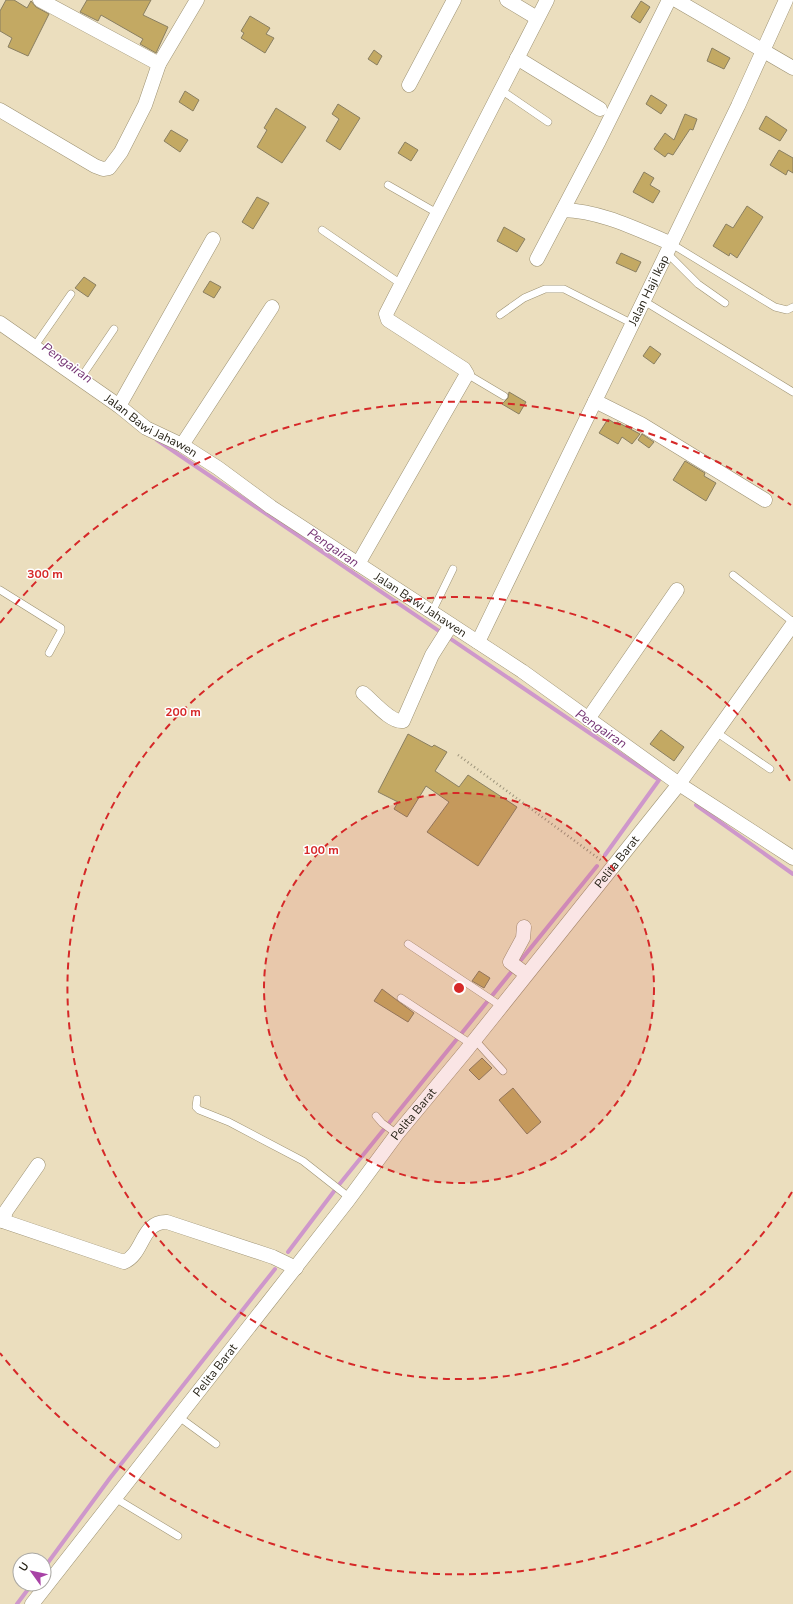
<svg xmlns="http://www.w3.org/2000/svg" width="793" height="1604" font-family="'Nunito Sans',sans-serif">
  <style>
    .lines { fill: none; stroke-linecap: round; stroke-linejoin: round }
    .stream { stroke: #ce97cb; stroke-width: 4 }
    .building { fill: #c3a963; stroke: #8a7f61 }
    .service-casing { stroke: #9d9273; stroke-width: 8 }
    .minor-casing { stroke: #9d9273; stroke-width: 15 }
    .path { stroke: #9c937b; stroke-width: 2.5; stroke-dasharray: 1 3; stroke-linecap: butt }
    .service { stroke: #fff; stroke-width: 7 }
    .minor { stroke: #fff; stroke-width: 14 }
    .ring { fill: none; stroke: #d62828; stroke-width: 2; stroke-dasharray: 7 5 }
    .labels { text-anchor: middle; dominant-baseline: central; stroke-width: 3; stroke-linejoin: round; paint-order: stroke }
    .street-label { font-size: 12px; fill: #272317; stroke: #fff }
    .water-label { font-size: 13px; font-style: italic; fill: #753474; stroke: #fff }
    .centre { fill: #d62828; stroke: #fff; stroke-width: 2 }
    .ring-label { font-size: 12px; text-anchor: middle; font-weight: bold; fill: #d62828; stroke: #fff; stroke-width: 3; stroke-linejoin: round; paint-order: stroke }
  </style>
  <rect width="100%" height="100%" fill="#ebdebe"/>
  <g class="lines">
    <!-- stream -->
    <g class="stream">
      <polyline points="157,440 659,780 605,855"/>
      <polyline points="696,805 793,874"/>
      <polyline points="288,1252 338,1186 597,866"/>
      <polyline points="44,1568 110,1478 275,1269"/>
      <polyline points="17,1604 32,1584"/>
    </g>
  </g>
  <!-- building -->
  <g class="building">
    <polygon points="6,0 14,0 27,8 31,1 36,7 49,14 28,56 8,47 12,38 0,31 0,11"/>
    <polygon points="87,0 151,0 143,15 168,27 156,53 140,44 143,39 101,15 98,21 80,12"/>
    <polygon points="641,1 650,7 640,23 631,17"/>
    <polygon points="250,16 270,28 266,34 274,38 265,53 241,38 244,33 241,31"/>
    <polygon points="712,48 730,58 724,69 707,61"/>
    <polygon points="374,50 382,56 377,65 368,59"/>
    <polygon points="185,91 199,100 193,111 179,102"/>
    <polygon points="651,95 667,105 661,114 646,104"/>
    <polygon points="338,104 360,118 340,150 326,141 339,119 332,114"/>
    <polygon points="276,108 306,127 282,163 257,147 267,130 264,128"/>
    <polygon points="685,114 697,119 693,130 690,129 673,155 668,153 665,157 654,149 665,133 674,140"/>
    <polygon points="766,116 787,130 780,141 759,129"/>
    <polygon points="171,130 188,140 180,152 164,141"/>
    <polygon points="405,142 418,150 411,161 398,153"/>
    <polygon points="779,150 793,158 793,173 788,170 786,175 770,165"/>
    <polygon points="644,172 654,178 650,185 660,191 653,203 633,192"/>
    <polygon points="257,197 269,203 253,229 242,222"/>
    <polygon points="747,206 763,217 737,258 730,253 729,256 713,246 726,224 733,228"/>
    <polygon points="504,227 525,239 517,252 497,241"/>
    <polygon points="621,253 641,262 636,272 616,263"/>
    <polygon points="84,277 96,285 88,297 75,288"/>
    <polygon points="210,281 221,287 214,298 203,292"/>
    <polygon points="650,346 661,354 654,364 643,356"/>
    <polygon points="509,392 526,402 519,414 502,404 508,398"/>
    <polygon points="608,419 616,424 617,422 640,434 632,444 622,437 618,444 599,433"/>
    <polygon points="642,434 654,442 649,448 638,440"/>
    <polygon points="685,461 705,473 704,476 716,483 706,501 673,480"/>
    <polygon points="661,730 684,747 674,761 650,744"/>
    <polygon points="408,734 432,747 434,745 447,752 435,771 459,787 468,775 517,807 478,866 427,832 449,802 426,786 407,817 394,809 398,802 378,792"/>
    <polygon points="479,971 490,978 484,988 472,981"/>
    <polygon points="382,989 414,1013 408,1022 374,1001"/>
    <polygon points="482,1058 492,1068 479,1080 469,1070"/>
    <polygon points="513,1088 541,1122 527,1134 499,1100"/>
  </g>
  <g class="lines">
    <!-- service casing -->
    <g class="service-casing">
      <g id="service">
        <polyline points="501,90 548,122"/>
        <polyline points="388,185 437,213"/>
        <polyline points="322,230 401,284"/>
        <polyline points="670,243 775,307 787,310 793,307"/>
        <polyline points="666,252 698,284 725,303"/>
        <polyline points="644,301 793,392"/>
        <polyline points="500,315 524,298 545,289 564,289 633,324"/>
        <polyline points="34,347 71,294"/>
        <polyline points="467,374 504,396"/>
        <polyline points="80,379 114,329"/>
        <polyline points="733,575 793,622"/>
        <polyline points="0,590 61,628 61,631 49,653"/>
        <polyline points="432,612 453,569"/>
        <polyline points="716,732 770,769"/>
        <polyline points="408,944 501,1006"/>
        <polyline points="401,998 471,1044"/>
        <polyline points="475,1040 503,1071"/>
        <polyline points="197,1099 196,1107 199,1110 229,1122 303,1161 350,1198"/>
        <polyline points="376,1116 382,1123 397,1134"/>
        <polyline points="179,1417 216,1444"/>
        <polyline points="115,1498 178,1536"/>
      </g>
    </g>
    <!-- minor casing -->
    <g class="minor-casing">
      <g id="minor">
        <polyline points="40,0 159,64"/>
        <polyline points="507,0 537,18"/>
        <polyline points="676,0 793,68"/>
        <polyline points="517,58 600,109"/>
        <polyline points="409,85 454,0"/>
        <polyline points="0,110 95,166 103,169 109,168 121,152 145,105 159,64 197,0"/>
        <path d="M563 210C601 211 636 229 670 243"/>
        <polyline points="537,259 599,141 669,0"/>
        <path id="s1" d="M0 323 119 406 146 428 182 445 218 468 271 507 522 671 679 784 793 858"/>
        <polyline points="119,406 213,239"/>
        <polyline points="182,445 272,307"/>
        <path id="s2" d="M765 500 641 424 595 401 738 106 786 0"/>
        <polyline points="358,564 467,374 464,369 388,320 386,314 547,0"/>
        <polyline points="478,642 595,401"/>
        <path d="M363 693C373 701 391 723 403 721L432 655 451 625"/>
        <polyline points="588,719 677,590"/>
        <polyline points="524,927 523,938 510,962 526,974"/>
        <path d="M0 1220 124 1262C144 1254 141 1221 167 1222L273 1257 296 1268"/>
        <polyline points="3,1221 6,1211 38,1165"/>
        <path id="s3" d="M32 1604 346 1203 397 1134 465 1052 679 784 793 624"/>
      </g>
    </g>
    <!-- path -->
    <polyline class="path" points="458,755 602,861"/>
    <!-- service -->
    <use href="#service" class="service"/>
    <!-- minor -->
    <use href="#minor" class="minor"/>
  </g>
  <!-- distance rings -->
  <circle cx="459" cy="988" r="195" fill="#d62828" fill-opacity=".12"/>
  <g class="ring">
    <circle cx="459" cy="988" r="195"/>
    <path d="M792 1192A391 391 0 1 1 792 784"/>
    <path d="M791 1471A586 586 0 0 1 0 1353M0 623A586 586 0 0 1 791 505"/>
  </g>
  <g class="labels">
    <!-- street labels -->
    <g class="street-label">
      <text stroke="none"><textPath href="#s2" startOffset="320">Jalan Haji Ikap</textPath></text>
      <text stroke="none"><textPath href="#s1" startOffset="183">Jalan Bawi Jahawen</textPath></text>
      <text stroke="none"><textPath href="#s1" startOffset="507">Jalan Bawi Jahawen</textPath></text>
      <text stroke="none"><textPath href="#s3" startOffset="945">Pelita Barat</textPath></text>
      <text stroke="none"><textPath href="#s3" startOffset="621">Pelita Barat</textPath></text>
      <text stroke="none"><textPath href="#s3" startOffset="297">Pelita Barat</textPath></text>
    </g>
    <!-- water labels -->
    <g class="water-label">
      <text transform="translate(67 363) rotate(36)">Pengairan</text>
      <text transform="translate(333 548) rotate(34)">Pengairan</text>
      <text transform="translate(601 729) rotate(34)">Pengairan</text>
    </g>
  </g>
  <circle cx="459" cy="988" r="6" class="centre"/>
  <g class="ring-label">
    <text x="45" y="578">300 m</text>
    <text x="183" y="716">200 m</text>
    <text x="321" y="854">100 m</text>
  </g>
  <!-- north arrow -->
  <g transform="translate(32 1572) rotate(303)"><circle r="19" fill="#ffffff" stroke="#a9a7a2"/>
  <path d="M0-3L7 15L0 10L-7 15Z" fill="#a842a6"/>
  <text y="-6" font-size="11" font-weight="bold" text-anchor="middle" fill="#272317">U</text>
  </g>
</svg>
